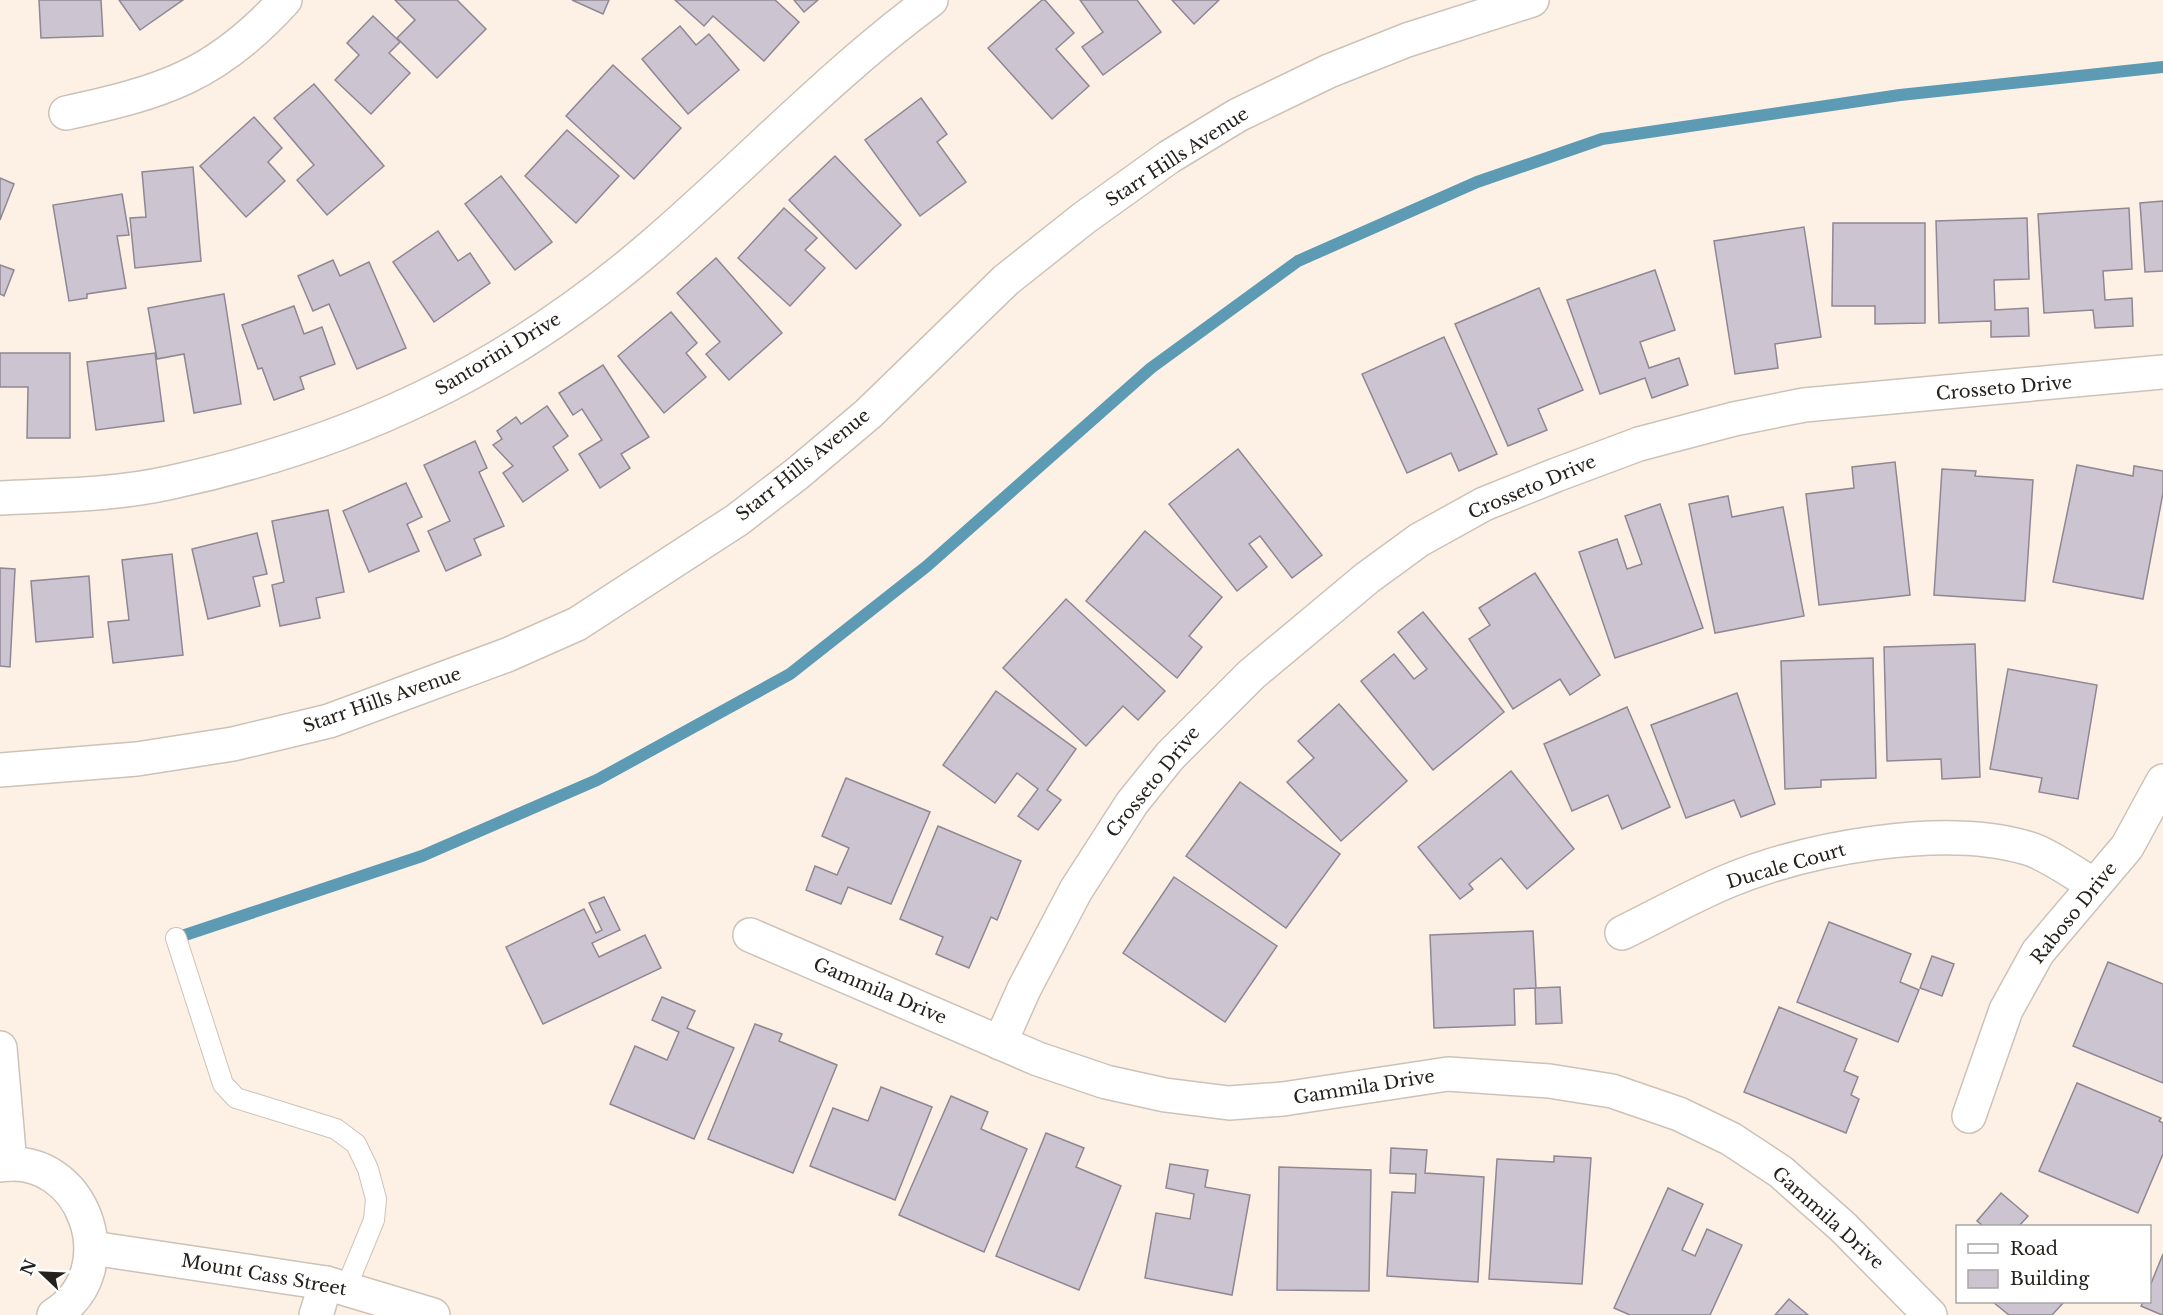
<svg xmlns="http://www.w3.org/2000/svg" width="2163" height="1315" font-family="'Libre Baskerville',serif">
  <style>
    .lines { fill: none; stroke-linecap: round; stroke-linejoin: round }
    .stream { stroke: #5d9bb5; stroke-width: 12 }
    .building { fill: #cdc4d1; stroke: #8f8793; stroke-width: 1.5 }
    .service-casing { stroke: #cdc2b7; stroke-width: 22 }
    .minor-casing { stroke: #cdc2b7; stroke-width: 36 }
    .tertiary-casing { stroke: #cdc2b7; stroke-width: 36 }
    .service { stroke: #fff; stroke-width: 20 }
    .minor { stroke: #fff; stroke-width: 33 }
    .tertiary { stroke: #fff; stroke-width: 33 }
    .labels { text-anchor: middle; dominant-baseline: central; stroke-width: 5; stroke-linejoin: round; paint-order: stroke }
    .street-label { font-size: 18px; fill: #25211d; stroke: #fff }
  </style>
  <rect width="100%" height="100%" fill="#fdf1e5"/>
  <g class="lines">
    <!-- stream -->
    <polyline class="stream" points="176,938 422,856 597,780 790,674 927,566 1151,368 1298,261 1477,182 1602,139 1900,95 2163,67"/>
  </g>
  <!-- building -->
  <g class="building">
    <polygon points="39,0 101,0 103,36 41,38"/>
    <polygon points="119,0 183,0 140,30"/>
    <polygon points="395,0 457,0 486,29 437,78 397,38 415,20"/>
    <polygon points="572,0 609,0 603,14"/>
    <polygon points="675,0 775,0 799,22 764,61 713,16 704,26"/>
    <polygon points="794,0 818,0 804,12"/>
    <polygon points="1042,0 1045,0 1074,33 1056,49 1089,86 1052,119 988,48"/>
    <polygon points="1080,0 1137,0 1161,32 1103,75 1082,47 1103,32"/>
    <polygon points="1172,0 1219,0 1194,24"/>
    <polygon points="373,16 400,42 389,53 410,73 371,114 335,80 359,55 347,43"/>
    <polygon points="680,26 696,45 709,34 739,70 688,114 642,59"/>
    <polygon points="613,65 681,128 634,179 566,116"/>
    <polygon points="314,84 384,166 327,215 297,180 314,165 274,118"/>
    <polygon points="921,98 947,134 937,142 966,182 920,216 865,140"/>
    <polygon points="254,117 282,148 268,162 285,181 246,217 200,166"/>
    <polygon points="567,130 619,176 576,223 525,176"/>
    <polygon points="835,156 901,225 856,269 789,200"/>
    <polygon points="193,167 201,261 135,268 130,218 146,217 142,172"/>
    <polygon points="501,176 552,242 515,270 465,204"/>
    <polygon points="0,178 14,184 0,220"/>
    <polygon points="122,194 129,235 117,236 126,288 87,294 87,298 69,301 53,205"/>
    <polygon points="2163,201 2163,271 2145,272 2140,203"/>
    <polygon points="784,208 817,238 805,250 825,268 790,306 738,258"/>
    <polygon points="2129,208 2132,269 2103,271 2105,300 2132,298 2133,326 2095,328 2093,310 2044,313 2038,214"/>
    <polygon points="2027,218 2029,279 1994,280 1995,310 2028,308 2029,336 1991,337 1991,321 1939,323 1936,221"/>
    <polygon points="1833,223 1925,223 1925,323 1875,324 1875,306 1832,306"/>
    <polygon points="1804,227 1821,337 1775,344 1778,368 1735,374 1714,241"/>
    <polygon points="438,231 458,261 470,253 490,283 434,322 393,262"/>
    <polygon points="716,258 782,333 729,380 706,354 720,342 677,293"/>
    <polygon points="333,260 340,276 369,262 406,348 357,369 329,304 313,311 298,276"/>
    <polygon points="0,265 14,270 4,296 0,294"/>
    <polygon points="1655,270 1675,330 1640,342 1649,368 1679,358 1688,385 1652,398 1645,378 1600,394 1567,300"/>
    <polygon points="1539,288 1583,390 1538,409 1547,430 1508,446 1455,324"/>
    <polygon points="224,294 241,404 194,413 184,354 157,359 148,308"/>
    <polygon points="294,306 304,334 322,327 335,364 300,377 304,389 274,400 262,368 258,369 242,325"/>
    <polygon points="671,312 697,343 686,353 706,377 664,413 618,356"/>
    <polygon points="1444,337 1497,454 1459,471 1451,453 1407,473 1362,374"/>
    <polygon points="0,353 70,353 70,438 27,438 28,387 0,387"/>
    <polygon points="155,353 164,421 96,430 87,362"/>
    <polygon points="603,365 649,437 621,454 630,468 600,488 579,454 602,440 582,409 573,415 559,393"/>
    <polygon points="547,406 568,436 553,447 568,470 523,502 503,473 513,466 493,445 502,439 497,431 516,417 521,424"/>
    <polygon points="475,441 487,468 479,472 504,526 474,539 481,555 446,571 428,531 450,521 424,465"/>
    <polygon points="1238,449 1322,555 1292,578 1260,536 1249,544 1267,567 1237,591 1169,504"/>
    <polygon points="1895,462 1910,595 1819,605 1806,494 1854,488 1852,467"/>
    <polygon points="2077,465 2133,476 2134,466 2163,471 2163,493 2143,599 2053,582"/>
    <polygon points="1942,469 1976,471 1975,476 2033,480 2025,601 1934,595"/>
    <polygon points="406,483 422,517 407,524 419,551 369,572 343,511"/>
    <polygon points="1728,496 1732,517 1783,507 1804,616 1715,633 1689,504"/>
    <polygon points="1660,504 1703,628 1615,658 1579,552 1617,539 1627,569 1642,564 1625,516"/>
    <polygon points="328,510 344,592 316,598 320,618 280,626 272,585 284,582 272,521"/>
    <polygon points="1145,531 1222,597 1189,636 1202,647 1177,678 1086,601"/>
    <polygon points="257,533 267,574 253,577 260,606 208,619 192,549"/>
    <polygon points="172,554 183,655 113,663 108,622 129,620 122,560"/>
    <polygon points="0,568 15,569 10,667 0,666"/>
    <polygon points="1535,573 1600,675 1570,695 1560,679 1513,709 1469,639 1490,625 1479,608"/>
    <polygon points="89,576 93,637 36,642 31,581"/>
    <polygon points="1066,599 1165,691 1138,720 1123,706 1086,746 1003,668"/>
    <polygon points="1423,612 1504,712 1433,770 1361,681 1394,654 1414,679 1427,669 1398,632"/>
    <polygon points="1975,644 1980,777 1942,779 1941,759 1887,761 1884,647"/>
    <polygon points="1873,658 1876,778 1821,780 1821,787 1785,789 1781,661"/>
    <polygon points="2008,669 2097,685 2078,799 2039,792 2042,778 1990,769"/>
    <polygon points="996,691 1076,749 1047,790 1061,800 1038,830 1018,816 1038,789 1017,773 995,803 943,765"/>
    <polygon points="1737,693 1775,804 1741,817 1734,800 1686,818 1651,725"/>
    <polygon points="1339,704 1407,781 1341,841 1287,782 1314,758 1298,741"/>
    <polygon points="1627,707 1670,807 1622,829 1608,795 1572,811 1544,744"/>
    <polygon points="1511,771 1574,849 1527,889 1501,858 1469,884 1473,889 1460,899 1418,847"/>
    <polygon points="846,778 930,812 891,904 848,887 841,904 806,890 815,866 837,875 849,848 822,836"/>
    <polygon points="1240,782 1340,854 1286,928 1186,856"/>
    <polygon points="938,826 1021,861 997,920 991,917 969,968 936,954 943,937 900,919"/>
    <polygon points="1174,877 1277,946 1225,1022 1123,953"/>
    <polygon points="604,897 620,930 592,943 599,957 645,935 661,968 543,1024 506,947 584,909 596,933 602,930 589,903"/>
    <polygon points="1829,922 1911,954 1900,982 1919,990 1898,1042 1797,1002"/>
    <polygon points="1533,931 1536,988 1560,987 1562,1023 1536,1024 1535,988 1514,989 1515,1025 1434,1028 1430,935"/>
    <polygon points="1932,956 1954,964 1942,996 1920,988"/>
    <polygon points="2108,962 2163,984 2163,1083 2073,1046"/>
    <polygon points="662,997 695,1011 687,1028 734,1048 694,1139 610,1104 635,1046 667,1060 679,1032 652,1020"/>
    <polygon points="1779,1007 1857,1039 1844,1071 1858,1077 1851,1095 1859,1099 1846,1133 1744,1092"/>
    <polygon points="755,1024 782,1034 779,1041 837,1065 793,1173 708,1139"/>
    <polygon points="2077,1083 2161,1118 2159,1121 2163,1123 2163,1154 2138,1213 2039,1171"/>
    <polygon points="881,1087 932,1107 895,1200 810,1166 833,1108 868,1121"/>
    <polygon points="951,1096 988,1112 981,1129 1027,1149 984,1252 899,1215"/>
    <polygon points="1046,1133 1084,1148 1076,1167 1121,1186 1079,1290 996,1256"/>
    <polygon points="1391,1148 1427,1150 1425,1173 1484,1177 1478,1282 1387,1276 1392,1192 1415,1193 1416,1174 1390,1173"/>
    <polygon points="1554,1156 1591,1158 1582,1284 1489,1279 1497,1159 1554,1162"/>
    <polygon points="1170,1164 1208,1170 1205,1187 1250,1195 1232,1295 1145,1278 1156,1213 1190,1219 1194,1194 1166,1188"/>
    <polygon points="1279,1167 1371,1170 1369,1291 1277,1290"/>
    <polygon points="1668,1188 1703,1204 1682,1250 1695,1256 1707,1229 1742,1245 1710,1315 1630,1315 1614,1308"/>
    <polygon points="2001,1193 2028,1216 2019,1226 1983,1226 1977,1221"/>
    <polygon points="2163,1254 2163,1315 2162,1315 2141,1306 2143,1302 2150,1302 2150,1286"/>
    <polygon points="1789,1299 1808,1315 1775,1315"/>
    <polygon points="1993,1302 2064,1302 2052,1315 2009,1315"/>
  </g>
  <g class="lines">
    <!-- service casing -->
    <g class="service-casing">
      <polyline id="service" points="176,938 223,1084 236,1098 336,1129 356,1144 368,1169 376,1199 374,1220 346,1288"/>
    </g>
    <!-- minor casing -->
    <g class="minor-casing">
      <g id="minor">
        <path d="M66 113C163 92 216 76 285 0"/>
        <path d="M0 498C56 495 114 495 168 483 355 443 508 370 653 245 747 164 831 74 931 0"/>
        <path d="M1622 933C1657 916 1692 896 1728 881 1808 848 1943 823 2027 848 2048 854 2075 874 2094 885"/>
        <polyline points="750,935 1038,1059 1106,1082 1165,1095 1229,1103 1283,1099 1448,1074 1549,1081 1612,1091 1679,1114 1731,1139 1781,1172 1843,1227 1930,1315"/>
        <polyline points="1000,1043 1024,989 1076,890 1132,803 1170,756 1252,674 1367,578 1419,540 1484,504 1556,475 1639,444 1734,419 1804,405 2163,372"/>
        <polyline points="0,1048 10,1164"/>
        <polyline points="1969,1116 2006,1010 2038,952 2127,847 2163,781"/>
        <path d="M0 1165C84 1152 126 1271 54 1315"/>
        <polyline points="92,1248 326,1283 433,1315"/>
        <polyline points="316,1315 326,1283"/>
      </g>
    </g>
    <!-- tertiary casing -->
    <g class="tertiary-casing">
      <polyline id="tertiary" points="0,770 137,759 233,744 329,721 507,655 577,624 737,520 798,473 868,414 1006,280 1084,218 1169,157 1238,115 1329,71 1407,40 1532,0"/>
    </g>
    <!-- service -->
    <use href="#service" class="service"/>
    <!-- minor -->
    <use href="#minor" class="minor"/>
    <!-- tertiary -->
    <use href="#tertiary" class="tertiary"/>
  </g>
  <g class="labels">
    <!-- street labels -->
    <g class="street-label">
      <text transform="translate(1177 157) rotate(-33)">Starr Hills Avenue</text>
      <text transform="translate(498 354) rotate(-31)">Santorini Drive</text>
      <text transform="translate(2004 388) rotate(-5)">Crosseto Drive</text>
      <text transform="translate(803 465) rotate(-39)">Starr Hills Avenue</text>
      <text transform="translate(1532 487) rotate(-23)">Crosseto Drive</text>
      <text transform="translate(382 700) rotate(-19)">Starr Hills Avenue</text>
      <text transform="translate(1153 782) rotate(-51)">Crosseto Drive</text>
      <text transform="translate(1786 866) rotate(-16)">Ducale Court</text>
      <text transform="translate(2074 913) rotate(-51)">Raboso Drive</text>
      <text transform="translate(880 991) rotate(23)">Gammila Drive</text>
      <text transform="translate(1364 1087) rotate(-9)">Gammila Drive</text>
      <text transform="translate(1828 1218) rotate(42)">Gammila Drive</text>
      <text transform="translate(264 1275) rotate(10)">Mount Cass Street</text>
    </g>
  </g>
  <!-- legend -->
  <rect x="1956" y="1225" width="195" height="78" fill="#ffffff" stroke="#a8a6a5" stroke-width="1.5"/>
  <rect x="1968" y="1244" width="30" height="9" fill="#ffffff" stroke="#a8a6a5" stroke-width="1.5"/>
  <text x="2010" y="1255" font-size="18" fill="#25211d">Road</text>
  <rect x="1968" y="1270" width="30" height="18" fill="#cdc4d1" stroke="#a8a6a5" stroke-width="1.5"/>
  <text x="2010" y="1285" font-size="18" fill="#25211d">Building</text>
  <!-- north arrow -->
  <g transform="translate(42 1273) rotate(293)" stroke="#ffffff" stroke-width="4.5" paint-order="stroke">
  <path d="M0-4.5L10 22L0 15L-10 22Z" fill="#25211d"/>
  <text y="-9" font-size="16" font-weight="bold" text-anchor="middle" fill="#25211d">N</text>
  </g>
</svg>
